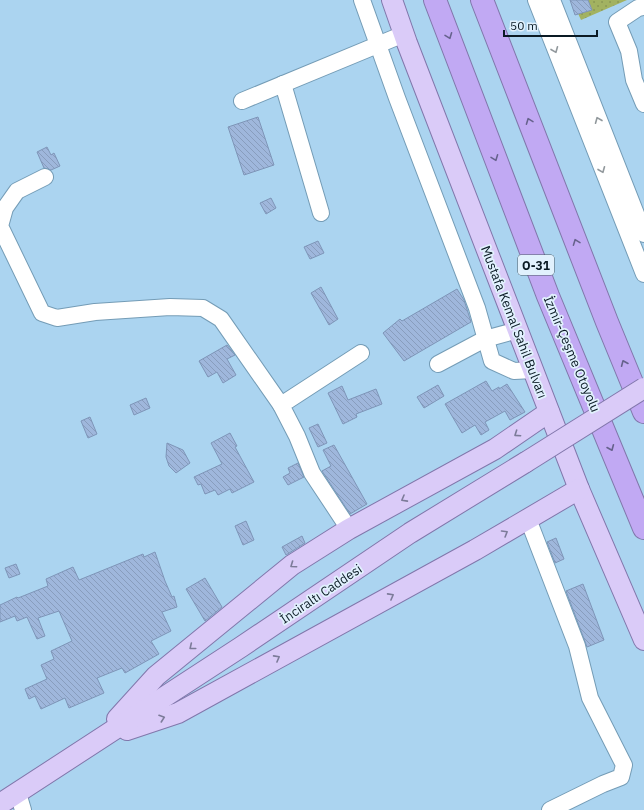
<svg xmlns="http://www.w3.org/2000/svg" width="644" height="810" font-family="'IBM Plex Sans',sans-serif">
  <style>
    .park { fill: url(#park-dots) }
    .building { fill: url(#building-back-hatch); stroke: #7e95b8 }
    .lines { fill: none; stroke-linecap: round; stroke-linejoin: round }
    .minor-casing { stroke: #749cb6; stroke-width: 18 }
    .major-casing { stroke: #8177ab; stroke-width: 22 }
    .highway-casing { stroke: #8177ab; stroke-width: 24 }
    .minor { stroke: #fff; stroke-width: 16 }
    .major { stroke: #dacbf8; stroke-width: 20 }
    .highway { stroke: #c1a9f3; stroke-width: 22 }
    .major-bridge-casing { stroke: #8177ab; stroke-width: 22; stroke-linecap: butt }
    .major-bridge { stroke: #dacbf8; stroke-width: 20 }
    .oneway { stroke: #66628c }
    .oneway2 { stroke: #91989c }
    .oneway3 { stroke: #7c7b99 }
    .labels { text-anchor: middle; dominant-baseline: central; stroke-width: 3.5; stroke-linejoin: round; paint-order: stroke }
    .shield { fill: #e1f1fd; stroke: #4a5a65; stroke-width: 1 }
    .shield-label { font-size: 12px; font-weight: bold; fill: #0a1a24 }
    .street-label { font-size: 13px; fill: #0a1a24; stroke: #e1f1fd }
  </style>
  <defs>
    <pattern id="park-dots" width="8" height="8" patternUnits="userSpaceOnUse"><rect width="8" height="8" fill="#a2b261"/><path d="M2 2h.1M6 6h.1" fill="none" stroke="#8a9854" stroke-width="1.8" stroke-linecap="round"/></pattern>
    <pattern id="building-back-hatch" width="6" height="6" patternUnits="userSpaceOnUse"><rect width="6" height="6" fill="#9fb7dc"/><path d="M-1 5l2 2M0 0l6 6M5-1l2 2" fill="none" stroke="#889dbd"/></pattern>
  </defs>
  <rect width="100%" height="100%" fill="#abd4f0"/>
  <!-- park -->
  <polygon class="park" points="572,0 627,0 581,20"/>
  <!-- building -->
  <g class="building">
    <polygon points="570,0 588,0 592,10 575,15"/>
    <polygon points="258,117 274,165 244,175 228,127"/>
    <polygon points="47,147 51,155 54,153 60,166 51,170 44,168 37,152"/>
    <polygon points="271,198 276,208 266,214 260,203"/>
    <polygon points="318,241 324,253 310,259 304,247"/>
    <polygon points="321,287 338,319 329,325 311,293"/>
    <polygon points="457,289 464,300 471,322 404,361 383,333 400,319 402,321"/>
    <polygon points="227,345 235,355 227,359 236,375 223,383 217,372 208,377 199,361"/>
    <polygon points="486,381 492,391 499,387 499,389 507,384 525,412 510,420 505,411 485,422 489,430 481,435 475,425 462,433 445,404"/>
    <polygon points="438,385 444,396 424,408 417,397"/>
    <polygon points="342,386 348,400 376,389 382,404 356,414 357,417 343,424 328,393"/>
    <polygon points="146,398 150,408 134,415 130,405"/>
    <polygon points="90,417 97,434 88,438 81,421"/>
    <polygon points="318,424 327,443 318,447 309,428"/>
    <polygon points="230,433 237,446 235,447 254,482 232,493 230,489 218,495 215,490 205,494 201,484 198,485 194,477 222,464 211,443"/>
    <polygon points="167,443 183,450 190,463 176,473 169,466 166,457"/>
    <polygon points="334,445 367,504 350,514 322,471 331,466 323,450"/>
    <polygon points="298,463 304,477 288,485 283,477 290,473 288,468"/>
    <polygon points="246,521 254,540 243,545 235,526"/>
    <polygon points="302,536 305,543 286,555 282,547"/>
    <polygon points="556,538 564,559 555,563 547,542"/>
    <polygon points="155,552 165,581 172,597 174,596 177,607 162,612 171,631 151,641 159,654 125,673 122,668 97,678 104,693 69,708 65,698 41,709 35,696 29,699 25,689 47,679 41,665 54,659 51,651 72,641 59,611 38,618 45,636 37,639 27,617 17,621 15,616 0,622 0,605 17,597 18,598 48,586 46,579 73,567 79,580 143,554 144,557"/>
    <polygon points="16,564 20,574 9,578 5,568"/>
    <polygon points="205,578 222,607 205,621 186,589"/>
    <polygon points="583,584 604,640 587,647 566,591"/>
  </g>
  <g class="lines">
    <!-- minor casing -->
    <g class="minor-casing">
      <g id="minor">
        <polyline points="362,0 397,98 477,308 492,361 514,371 533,370"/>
        <polyline points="536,0 644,274"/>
        <polyline points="552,0 644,234"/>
        <polyline points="644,7 638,8 617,22 629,51 634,80 644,104"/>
        <polyline points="283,84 321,213"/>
        <polyline points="242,101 404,34"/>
        <polyline points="45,177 17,191 5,208 0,226 42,313 57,318 95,312 170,307 203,308 221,319 281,405"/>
        <polyline points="438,364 485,339 518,330"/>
        <polyline points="528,519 577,646 590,698 624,765 621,777 603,784 550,810"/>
        <polyline points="349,529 312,473 297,436 281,405 361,353"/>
        <polyline points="18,793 23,810"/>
      </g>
    </g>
    <!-- major casing -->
    <g class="major-casing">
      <g id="major">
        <polyline points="392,0 407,43 579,489 644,640"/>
        <polyline points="117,719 156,676 292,565 349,529 495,449 549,412"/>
        <polyline points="127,730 178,713 475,550 579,489"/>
        <polyline points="0,804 241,647 410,533 526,462"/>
      </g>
    </g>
    <!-- highway casing -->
    <g class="highway-casing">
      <g id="highway">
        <polyline points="435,0 548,296 644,528"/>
        <polyline points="482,0 607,322 644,412"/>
      </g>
    </g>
    <!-- minor -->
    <use href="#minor" class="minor"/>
    <!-- major -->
    <use href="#major" class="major"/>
    <!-- highway -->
    <use href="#highway" class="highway"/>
    <!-- major-bridge casing -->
    <g class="major-bridge-casing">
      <polyline id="major-bridge" points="526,462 644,388"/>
    </g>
    <!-- major-bridge -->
    <use href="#major-bridge" class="major-bridge"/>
  </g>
  <!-- one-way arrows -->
  <defs><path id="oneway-chevron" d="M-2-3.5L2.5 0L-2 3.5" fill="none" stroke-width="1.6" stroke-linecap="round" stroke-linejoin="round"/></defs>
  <g class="oneway">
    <use href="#oneway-chevron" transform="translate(449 36) rotate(69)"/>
    <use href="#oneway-chevron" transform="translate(529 121) rotate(-111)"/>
    <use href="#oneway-chevron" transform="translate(495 158) rotate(69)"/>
    <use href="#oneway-chevron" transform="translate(576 242) rotate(-111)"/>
    <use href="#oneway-chevron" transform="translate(624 363) rotate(-113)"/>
    <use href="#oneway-chevron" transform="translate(611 448) rotate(67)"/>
  </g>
  <g class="oneway2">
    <use href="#oneway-chevron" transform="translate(555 50) rotate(68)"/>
    <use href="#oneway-chevron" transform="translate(598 120) rotate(-112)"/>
    <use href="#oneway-chevron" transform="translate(602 170) rotate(68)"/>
  </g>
  <g class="oneway3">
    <use href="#oneway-chevron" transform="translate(517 434) rotate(146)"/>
    <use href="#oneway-chevron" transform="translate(404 499) rotate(151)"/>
    <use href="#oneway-chevron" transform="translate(505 533) rotate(-31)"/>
    <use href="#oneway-chevron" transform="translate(293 565) rotate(145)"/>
    <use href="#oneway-chevron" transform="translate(391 596) rotate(-29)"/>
    <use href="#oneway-chevron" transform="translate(192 647) rotate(141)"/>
    <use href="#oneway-chevron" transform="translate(277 658) rotate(-29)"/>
    <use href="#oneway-chevron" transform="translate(162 718) rotate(-19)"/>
  </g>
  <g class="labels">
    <!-- shield labels -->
    <rect class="shield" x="518" y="255" width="36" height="20" rx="3"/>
    <g class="shield-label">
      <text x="536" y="265">O-31</text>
    </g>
    <!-- street labels -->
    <g class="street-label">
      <text transform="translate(514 322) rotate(69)">Mustafa Kemal Sahil Bulvarı</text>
      <text transform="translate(572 354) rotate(67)">İzmir-Çeşme Otoyolu</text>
      <text transform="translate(321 594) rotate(-34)">İnciraltı Caddesi</text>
    </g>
  </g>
  <!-- scale -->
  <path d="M504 30v6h93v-6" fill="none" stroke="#0a1a24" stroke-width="2"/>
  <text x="510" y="30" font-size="12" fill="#0a1a24" stroke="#e1f1fd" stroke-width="3" paint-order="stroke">50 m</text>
</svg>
